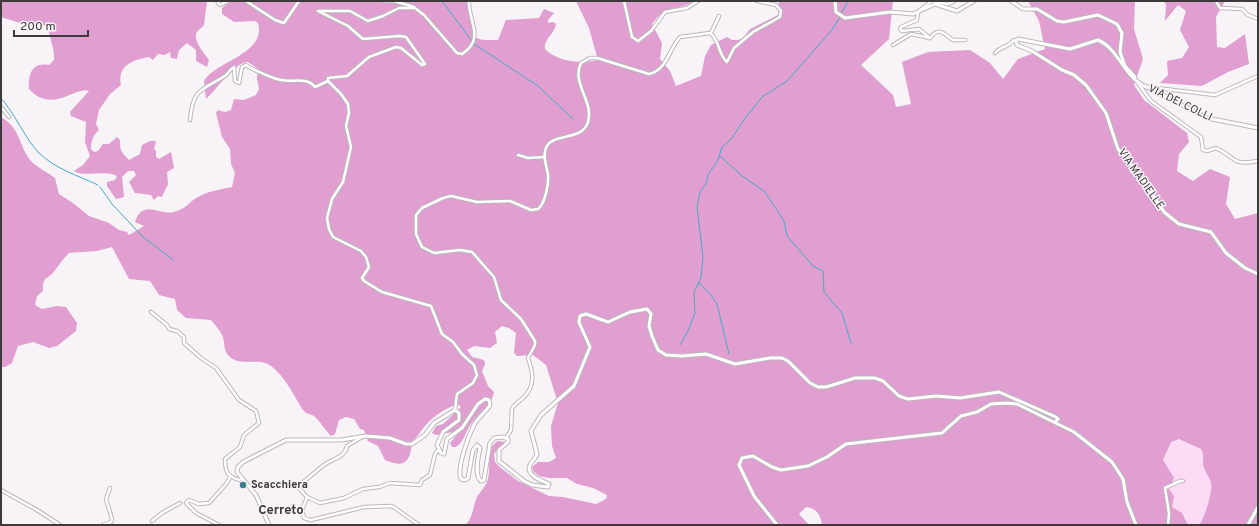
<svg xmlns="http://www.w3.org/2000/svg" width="1259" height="526" font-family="Overpass,sans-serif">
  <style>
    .green { fill: #fedbf5 }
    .forest { fill: #e09ed1 }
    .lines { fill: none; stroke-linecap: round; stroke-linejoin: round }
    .stream { stroke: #40adc3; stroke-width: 1 }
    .minor-casing { stroke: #bcb7bb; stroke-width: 4.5 }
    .tertiary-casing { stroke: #bcb7bb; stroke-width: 5 }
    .minor { stroke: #fff; stroke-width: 2.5 }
    .tertiary { stroke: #fff; stroke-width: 3 }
    .poi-dot { fill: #3b7f8e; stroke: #f8f3f7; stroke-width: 1.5 }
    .labels { text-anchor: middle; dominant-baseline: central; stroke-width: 3; stroke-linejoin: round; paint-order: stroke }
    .street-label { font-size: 11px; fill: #3c3a3b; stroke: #f8f3f7 }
    .poi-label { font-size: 11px; font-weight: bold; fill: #3c3a3b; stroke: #f8f3f7; text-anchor: start }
    .quarter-label { font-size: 13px; font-weight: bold; fill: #3c3a3b; stroke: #f8f3f7 }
  </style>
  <rect width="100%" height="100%" fill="#f8f3f7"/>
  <!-- green -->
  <path class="green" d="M1174 439C1182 438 1199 445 1203 452V461L1212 489 1203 519 1199 525H1188L1182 513 1172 507 1173 500 1169 489 1172 474 1166 468 1163 460 1167 448Z"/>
  <!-- forest -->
  <g class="forest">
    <path d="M1 1H207L204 25C202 28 199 29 197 32 192 40 205 54 209 60L207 67 196 61V50L187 43 179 50 177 59 171 58 170 52 165 55 158 54 153 60 149 57C133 60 117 65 121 85L110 94 99 110 96 124 99 130C93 135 91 141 91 149L94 152 98 151 103 144H109L117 137 120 140C119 150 123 154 129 160L140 154 142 145 150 141H156L154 149 156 151V157L159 159 171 152 174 168 167 172 168 184 162 197 158 196 154 200 151 195 135 193 129 182 136 175 134 171H128L122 177 124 197 116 199 107 186V182L115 180 117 176C105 169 84 178 74 171L83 165 90 156 85 142 86 122 71 116 70 112 89 91C76 85 53 115 29 89 28 74 32 62 49 65L54 60C55 49 49 38 48 26L20 23 1 17Z"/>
    <path d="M231 1H467L474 36C479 41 490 40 498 40L506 20 539 18 544 9 554 13 548 20V23L553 22 556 24C555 34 543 39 545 49 557 62 582 64 598 60L589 28 576 1H693V2C673 12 668 3 652 24L662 43 660 59 670 71 676 86 701 76 705 56 711 45 727 37 732 40H738L743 38 750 29 778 15 779 1H893L889 39 861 65 893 95 896 107 911 104 902 62 928 52 970 50 990 63 1003 79 1018 59 1045 49 1039 21 1028 1H1135L1134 29 1143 59 1134 85 1144 100 1187 133 1189 142 1179 154 1177 171 1193 181 1210 169 1230 177 1226 204 1235 219 1258 213V525H1199C1204 520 1213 490 1211 484 1210 477 1204 471 1203 464 1203 458 1204 454 1201 449L1179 439 1171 442 1163 460 1174 478 1169 489 1174 496 1172 507 1182 513 1188 525H822C821 516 817 508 806 507L799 514 809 525H465C473 519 473 506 477 497 480 492 485 487 487 482 492 470 485 447 498 441L505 442 494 454 495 462 501 468 518 481 549 496 563 497 596 504 606 499 607 495 593 488 577 484 567 478H549L539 476 533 471 532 467 538 462H549L556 458 552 446 551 426 558 403 546 365 533 355 517 356 514 353 516 333 509 328 502 326 495 332 497 343 490 348 474 346 467 350 472 357 484 360 485 364 482 371 488 386 494 392C492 405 478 413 471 424 465 432 464 442 456 447H452L450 443 460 431 436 435 432 433 436 426 443 424 461 407 458 404C441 410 431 418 421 431 419 435 415 438 413 441 410 449 412 458 403 463 398 465 390 462 385 460L378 446 368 441 364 430 360 429 354 419 346 417 339 420 335 434 331 436C326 431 319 420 314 416 310 414 306 414 303 410 294 396 285 376 271 366 259 357 241 367 230 357 223 351 225 344 223 337 220 330 215 325 211 320L186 318 177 310 175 299 159 295 150 281 129 279 112 247 97 251 69 253C63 259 60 264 55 270 49 280 42 275 43 291L37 296 35 305 42 309 57 306 66 307 77 323 76 331 57 346 49 348 33 342 18 346 12 363 5 367H1V117C22 129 18 147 32 162 39 169 48 172 55 178L59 194 73 203 89 216 109 223 119 230 127 232 129 235 144 226 135 222C143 198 160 216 174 212 187 209 190 200 200 196 209 191 222 189 232 187L235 173 231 164 230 149 222 137 216 113 218 110 225 112 231 110 234 99 244 100 256 95 259 89 257 79 258 69 248 62C236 61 215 91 206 99L204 81C215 61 267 54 258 23L255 21 234 22 222 14V8Z"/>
    <polygon points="1163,1 1225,1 1216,17 1217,47 1225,48 1245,34 1249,64 1228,72 1202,86 1160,83 1168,75 1167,61 1182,58 1189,47 1180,30 1186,11 1178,5 1165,21 1166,4"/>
  </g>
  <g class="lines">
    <!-- stream -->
    <g class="stream">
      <polyline points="442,1 472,41"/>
      <polyline points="841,14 848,1"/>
      <polyline points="474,44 538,86 573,119"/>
      <path d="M1 98C15 114 25 138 38 152 55 169 77 175 98 185"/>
      <polyline points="720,156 742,176 765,192 784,221 787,236 813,266 823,271 824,292 842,313 851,343"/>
      <polyline points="100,187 112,204 143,237 173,260"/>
      <polyline points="699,283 710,294 717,304 729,354"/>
      <polyline points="680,345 688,331 695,313 694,292 701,278 703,257 697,207 700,192 706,184 708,175 718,160 722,147 732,138 743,121 762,97 787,81 831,31 840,17"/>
    </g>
    <!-- minor casing -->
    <g class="minor-casing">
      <g id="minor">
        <polyline points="217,1 220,5 228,1"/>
        <polyline points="246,1 275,20 284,23 299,1"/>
        <polyline points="383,1 394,1 414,7"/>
        <polyline points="624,1 632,37 638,41 651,31 665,12 687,8 698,1"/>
        <polyline points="1216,1 1220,8 1242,9 1248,15 1258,19"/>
        <polyline points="920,10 932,1 948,4 955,1"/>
        <polyline points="918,13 917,20 901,27 900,29 902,31 919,29 930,38"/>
        <polyline points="711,33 719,16"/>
        <path d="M930 38C939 26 944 34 953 40H965"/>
        <polyline points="893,45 911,34 930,38"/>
        <path d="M995 53C1001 46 1009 47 1014 40L1016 41"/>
        <path d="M1138 83 1151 101 1201 137 1203 150 1207 151 1216 148C1237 158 1231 166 1258 161"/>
        <polyline points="1148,87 1215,95 1258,76"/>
        <polyline points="1,107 9,117"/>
        <path d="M190 120C193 88 201 91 225 76 229 73 230 69 234 67L235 81 239 83 242 67 246 65C251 69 274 79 281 80 293 83 306 76 315 87L328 81"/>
        <polyline points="518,155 528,158 544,157"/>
        <path d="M151 312 167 325 169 329 177 331 184 337V343L201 358 216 368 239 400 256 411 259 423 244 435 240 447 225 459C225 472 227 476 239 480L241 479"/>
        <path d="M455 410 457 394 473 383 477 375 474 365 462 354 453 342 442 334 431 306 382 292 364 281 362 278 369 267 366 257 361 251 333 237 329 229 327 218 332 199 343 182 351 147 346 126 349 113 348 104 341 94 328 81V78L347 76 369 57 396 47 401 48 422 65 425 64 406 37 399 36 363 39 348 26 318 11H350L368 21 383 16 399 8H415L424 15 457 53 462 54C486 38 468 22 469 1"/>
        <path d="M362 437 347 446C345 457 335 458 327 463 316 470 308 480 297 486L307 497 302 510 304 518 311 520 364 507 392 506 419 525"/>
        <path d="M506 438 511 430 512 409C514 404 519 402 523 398 536 386 533 372 528 358L535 345V341L521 319 501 300 494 277 472 252 460 250 434 253 422 247 416 234V215L422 208 443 198 451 196 477 202 510 201 531 210 538 209C545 204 549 183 548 175 547 166 542 157 546 148 552 132 582 142 588 122 594 101 571 83 581 63L590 58H597L649 74C667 70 669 49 680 37L710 33C720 40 718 55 727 62L734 48 753 32 780 17 781 11 776 5 757 1"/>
        <polyline points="1,490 37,510 60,525"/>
        <polyline points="307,497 320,503 344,498 363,489 379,487 390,483 420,485 422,480 430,475 435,454 438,450"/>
        <polyline points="152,521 162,513 180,503"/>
        <polyline points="103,525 111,522 112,519 106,499 110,488"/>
        <polyline points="219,525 196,513 186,503 189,500 199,504 209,503 227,483 230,477"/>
        <polyline points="1168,525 1169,513 1165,488 1180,481 1183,481"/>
      </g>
    </g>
    <!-- tertiary casing -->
    <g class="tertiary-casing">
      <g id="tertiary">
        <polyline points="835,1 836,12 845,18 890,12 913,14 935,4 957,11 974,1"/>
        <polyline points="1011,1 1023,9 1037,9 1057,21 1064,22 1098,15 1117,24 1122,33 1120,52 1125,66 1135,77"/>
        <polyline points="1145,86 1207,118 1258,128"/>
        <path d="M1146 87C1123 76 1119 49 1098 40L1070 49 1018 39 1016 41 1017 45 1032 51 1062 70 1074 75 1086 85 1106 113 1118 149 1141 176 1164 212 1179 224 1211 232 1226 253 1245 268 1258 274"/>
        <path d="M269 525 256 495 237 472 238 467 243 462 286 440H341L366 436 390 438 406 444H412L425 435 434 423 455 410 459 413V420L443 432 437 445 441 453 444 454 447 439 462 428 478 404 485 399 489 400 490 405C486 412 478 417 474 425 469 435 456 469 461 479L465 480 468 478 473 450 477 445 480 448C478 457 474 475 481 481L484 480 490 443 494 438 503 437 508 439V442L499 450V461L524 481 532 485 548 487 549 484C543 481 525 476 530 465 532 460 536 459 537 454L531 431 541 415 574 386 590 347 581 327 579 322 580 316 586 314 608 322 630 312 647 309 651 314 649 326 652 336 658 350 666 355 682 356 706 354 735 364 770 358H782L788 361 810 383 818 387H826L855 378H875L883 381 899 396 908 399 936 396 960 398 999 392 1056 417 1058 419 1055 422"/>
        <polyline points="777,525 754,496 739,465 742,458 753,456 772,467 781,470 808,466 827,457 846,444 942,433 961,416 977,412 991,404 1006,403 1017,404 1074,432 1112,462 1123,479 1127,502 1136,525"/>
        <polyline points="1248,525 1258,507"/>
      </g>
    </g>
    <!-- minor -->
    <use href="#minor" class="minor"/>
    <!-- tertiary -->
    <use href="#tertiary" class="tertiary"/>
  </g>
  <!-- markers -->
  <circle class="poi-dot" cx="243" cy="485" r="4"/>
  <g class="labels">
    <!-- street labels -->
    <g class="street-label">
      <text transform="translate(1180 103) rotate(26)">VIA DEI COLLI</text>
      <text transform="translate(1141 179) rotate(55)">VIA MADIELLE</text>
    </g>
    <!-- poi labels -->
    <g class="poi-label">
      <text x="251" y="485">Scacchiera</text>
    </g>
    <!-- quarter labels -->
    <g class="quarter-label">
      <text x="281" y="511">Cerreto</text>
    </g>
  </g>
  <!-- border -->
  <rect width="1259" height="526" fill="none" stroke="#3c3a3b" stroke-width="4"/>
  <!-- scale -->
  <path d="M14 30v6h74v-6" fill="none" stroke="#3c3a3b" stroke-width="2"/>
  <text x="20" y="30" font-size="12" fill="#3c3a3b" stroke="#f8f3f7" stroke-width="3" paint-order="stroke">200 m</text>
</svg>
